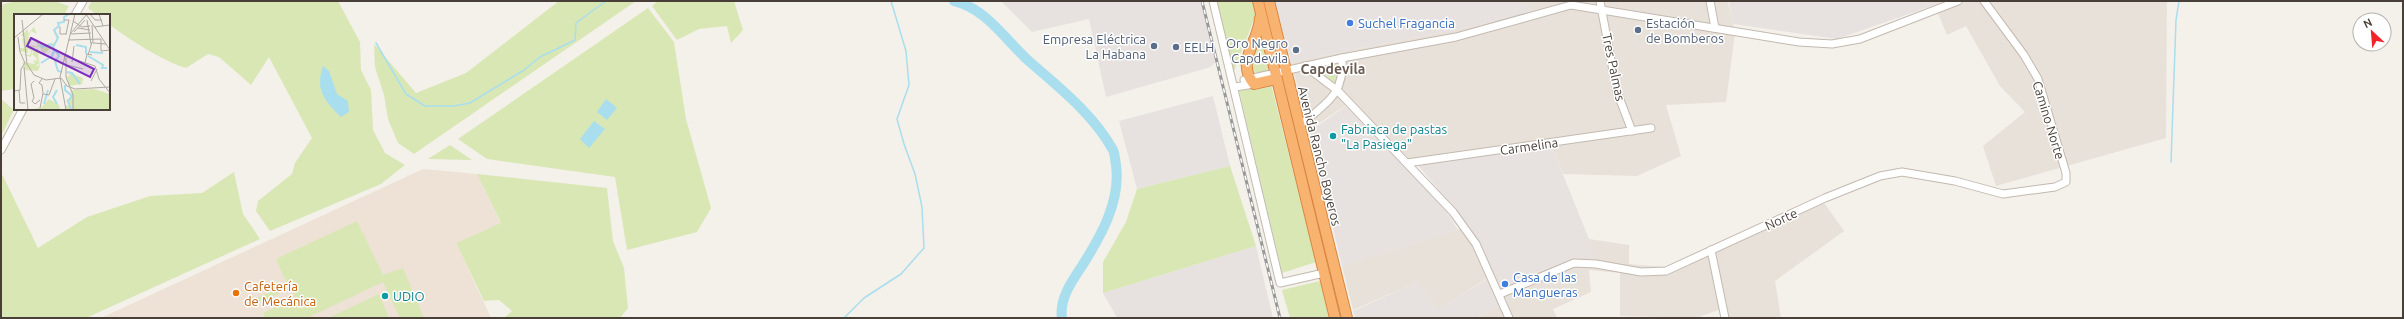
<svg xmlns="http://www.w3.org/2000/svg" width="2404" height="319" font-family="Ubuntu,sans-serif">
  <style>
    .residential { fill: #e8e1d9 }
    .industrial { fill: #e7e2df }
    .education { fill: #ede2d5 }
    .green { fill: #d9e7b5 }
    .water { fill: #a9deee }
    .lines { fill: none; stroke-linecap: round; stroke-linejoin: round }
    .stream { stroke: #a9deee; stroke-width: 1.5 }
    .river { stroke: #a9deee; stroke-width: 10 }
    .minor-casing { stroke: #c3b9b0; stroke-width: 9 }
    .highway-casing { stroke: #d88640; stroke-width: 12 }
    .minor { stroke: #fff; stroke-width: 7 }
    .highway { stroke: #f9b371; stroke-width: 10 }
    .rail-casing { stroke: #989898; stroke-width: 3 }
    .rail { stroke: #fff; stroke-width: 1.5; stroke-dasharray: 4.5; stroke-linecap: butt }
    .shop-dot { fill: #3f7fe0; stroke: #fff; stroke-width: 1.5 }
    .service-dot { fill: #5c6f8a; stroke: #fff; stroke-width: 1.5 }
    .culture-dot { fill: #0f9aa8; stroke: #fff; stroke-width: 1.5 }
    .food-dot { fill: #e8710a; stroke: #fff; stroke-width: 1.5 }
    .labels { text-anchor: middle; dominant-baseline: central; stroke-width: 3; stroke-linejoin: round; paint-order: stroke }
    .shop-label { font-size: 13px; fill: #366cbe; stroke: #fff; text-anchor: start }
    .service-label { font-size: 13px; fill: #4e5e75; stroke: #fff; text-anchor: start }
    .street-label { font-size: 13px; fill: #483f38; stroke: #fff }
    .culture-label { font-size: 13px; fill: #0d838f; stroke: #fff; text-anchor: start }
    .food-label { font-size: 13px; fill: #c56008; stroke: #fff; text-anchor: start }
    .neighbourhood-label { font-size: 14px; font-weight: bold; fill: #6b5b50; stroke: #fff }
    .inset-river { fill: none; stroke: #a9deee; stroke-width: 2 }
    .inset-road { fill: none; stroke: #afa9a3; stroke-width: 1 }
    .view { fill: #7b2cbf; fill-opacity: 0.15; stroke: #7b2cbf; stroke-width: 2 }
    .inset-edge { fill: none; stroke: #483f38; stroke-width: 2 }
  </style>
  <rect width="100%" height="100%" fill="#f4f0ea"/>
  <!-- residential -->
  <g class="residential">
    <polygon points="1526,1 1728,1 1735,33 1726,102 1666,105 1681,156 1637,176 1563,174 1551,145 1410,160 1351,102 1309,130 1291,62 1530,15"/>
    <polygon points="1946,1 2167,1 2166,138 1996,186 1983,146 2025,112 2000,86 1966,26 1947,35 1935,6"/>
    <polygon points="1820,197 1844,231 1775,281 1781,318 1723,318 1721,309 1696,318 1620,316 1620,273 1589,270 1591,292 1553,309 1557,318 1477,318 1500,306 1488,278 1437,310 1417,282 1353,310 1342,266 1469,226 1504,285 1574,258 1593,258 1589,239 1629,245 1629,264 1665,267"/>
  </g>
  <!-- industrial -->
  <g class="industrial">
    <polygon points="1001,1 1202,1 1217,60 1211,67 1106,97 1089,19 1032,32"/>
    <polygon points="1275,1 1526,1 1530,15 1291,62"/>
    <polygon points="1729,1 1946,1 1837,39 1733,24"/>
    <polygon points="1213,96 1230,166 1137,189 1119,121"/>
    <polygon points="1346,106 1445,209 1458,230 1342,266 1310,131"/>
    <polygon points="1551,145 1589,239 1594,258 1574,258 1504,285 1469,226 1416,163"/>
    <polygon points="1256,246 1273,318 1117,318 1103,293"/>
    <polygon points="1489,278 1500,306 1477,318 1355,318 1353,311 1417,282 1437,310"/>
  </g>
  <!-- education -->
  <polygon class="education" points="423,169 477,174 501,224 456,243 491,318 101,318"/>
  <!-- green -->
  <g class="green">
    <polygon points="16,1 54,1 69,6 64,15 15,15 15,89 1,91 1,5"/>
    <path d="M92 1H338L360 42 361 70 371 90 373 130 385 153 405 165 381 184 270 231 256 211 258 201 292 174 295 163 312 138 269 57 251 85 219 57 208 54 186 68C163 61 128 39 109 24V15H97L88 8Z"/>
    <polygon points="559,1 636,1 414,154 398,143 388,119 384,95 375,67 374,44 416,93 466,73"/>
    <polygon points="658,1 734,1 743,30 731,43 727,26 699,29 677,40 652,6"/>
    <polygon points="1214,1 1252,1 1256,14 1234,71"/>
    <polygon points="648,8 674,42 686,119 711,208 697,232 627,250 615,177 487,159 458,139"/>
    <polygon points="1260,45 1265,49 1269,67 1267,71 1256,73 1251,67 1256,48"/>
    <polygon points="1337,63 1335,84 1318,68"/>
    <polygon points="1271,84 1316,262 1282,273 1239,90"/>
    <polygon points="1,99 14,110 1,136"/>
    <polygon points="450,145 472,160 428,159"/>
    <polygon points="1230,166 1256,246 1103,293 1103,262 1126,222 1137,189"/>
    <polygon points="1,172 38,248 87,217 150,196 202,193 234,172 243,214 260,239 86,318 1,318"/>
    <polygon points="477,174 607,188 613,241 624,268 628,308 620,318 504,318 512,311 499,300 484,301 456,243 501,223"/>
    <polygon points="357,221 383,275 403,268 424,318 400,318 383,282 307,318 265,318 263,313 295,298 291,288 258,303 256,298 287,284 276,259"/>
    <polygon points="1320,281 1329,318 1290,318 1282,290"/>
    <polygon points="379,294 389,318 333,318 332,316"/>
  </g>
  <!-- water -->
  <g class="water">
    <path d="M323 66 329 71 337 94 348 101 349 112 341 117C324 100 315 90 323 66Z"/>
    <polygon points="606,99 617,108 607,120 597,112"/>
    <polygon points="594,121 605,129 589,148 580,139"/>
  </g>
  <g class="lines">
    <!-- stream -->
    <g class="stream">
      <polyline points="376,43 406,94 425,106 454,106 470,103 524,70 540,57 575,40 576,23 606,1"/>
      <polyline points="2171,162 2176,20 2179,1"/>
      <polyline points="844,318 864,298 901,274 924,248 922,207 915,174 904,144 897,119 909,85 906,51 891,1"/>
    </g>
    <!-- river -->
    <path class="river" d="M954 1C986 8 1006 41 1030 62 1060 88 1094 115 1113 150 1115 154 1115 160 1116 165 1121 201 1101 236 1082 266 1072 281 1059 299 1062 318"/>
    <!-- minor casing -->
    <g class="minor-casing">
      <g id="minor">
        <polyline points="1213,1 1280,283 1324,273"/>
        <polyline points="1600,1 1617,92 1632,131"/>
        <polyline points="1710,1 1715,28"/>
        <polyline points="75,15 83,1"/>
        <polyline points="1305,66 1338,91 1453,212 1476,244 1509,318"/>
        <polyline points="1244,80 1342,58 1456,37 1571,5 1799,42 1832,44 1860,39 1958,1"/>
        <polyline points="1235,87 1254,84"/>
        <path d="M1299 126C1325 104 1345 95 1342 58"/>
        <polyline points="1,150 23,109"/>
        <polyline points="1407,163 1651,128"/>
        <polyline points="1711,250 1725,318"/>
        <polyline points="1500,294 1574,263 1596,264 1641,272 1666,271 1825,198 1880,176 1902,172 1955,181 2003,194 2055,187 2066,182 2066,173 2038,79 2024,55 1984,1"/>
      </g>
    </g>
    <!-- highway casing -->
    <g class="highway-casing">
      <g id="highway">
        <polyline points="1258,1 1335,318"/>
        <polyline points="1269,1 1347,318"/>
        <path d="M1260 18C1259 42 1235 61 1254 84L1276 79"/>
      </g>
    </g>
    <!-- minor -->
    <use href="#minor" class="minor"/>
    <!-- highway -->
    <use href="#highway" class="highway"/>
    <!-- rail casing -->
    <g class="rail-casing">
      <polyline id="rail" points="1202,1 1280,318"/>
    </g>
    <!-- rail -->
    <use href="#rail" class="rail"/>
  </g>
  <!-- markers -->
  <g class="shop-dot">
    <circle cx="1350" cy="23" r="4"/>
    <circle cx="1505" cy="284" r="4"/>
  </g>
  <g class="service-dot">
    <circle cx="1638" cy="30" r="4"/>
    <circle cx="1154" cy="46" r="4"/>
    <circle cx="1176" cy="47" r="4"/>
    <circle cx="1296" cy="50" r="4"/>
  </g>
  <g class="culture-dot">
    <circle cx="1333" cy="136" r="4"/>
    <circle cx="385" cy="296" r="4"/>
  </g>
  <circle class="food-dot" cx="236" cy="293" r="4"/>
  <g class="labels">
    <!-- shop labels -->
    <g class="shop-label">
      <text x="1358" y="23">Suchel Fragancia</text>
      <text x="1513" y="277">Casa de las<tspan x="1513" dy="15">Mangueras</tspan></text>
    </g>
    <!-- service labels -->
    <g class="service-label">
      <text x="1646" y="23">Estación<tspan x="1646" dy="15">de Bomberos</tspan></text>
      <text x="1146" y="39" text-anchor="end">Empresa Eléctrica<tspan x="1146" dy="15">La Habana</tspan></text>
      <text x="1288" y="43" text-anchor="end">Oro Negro<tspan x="1288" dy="15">Capdevila</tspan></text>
      <text x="1184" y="47">EELH</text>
    </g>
    <!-- street labels -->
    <g class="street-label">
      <text transform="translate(1614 67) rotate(78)">Tres Palmas</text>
      <text transform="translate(2049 120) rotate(73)">Camino Norte</text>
      <text transform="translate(1529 146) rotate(-8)">Carmelina</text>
      <text transform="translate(1320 156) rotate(76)">Avenida Rancho Boyeros</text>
      <text transform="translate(1781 219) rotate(-25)">Norte</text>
    </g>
    <!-- culture labels -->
    <g class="culture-label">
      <text x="1341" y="129">Fabriaca de pastas<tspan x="1341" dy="15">"La Pasiega"</tspan></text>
      <text x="393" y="296">UDIO</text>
    </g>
    <!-- food labels -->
    <g class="food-label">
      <text x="244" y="286">Cafetería<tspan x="244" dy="15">de Mecánica</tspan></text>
    </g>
    <!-- neighbourhood labels -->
    <g class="neighbourhood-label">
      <text x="1333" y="69">Capdevila</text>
    </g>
  </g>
  <!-- overview -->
  <g transform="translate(14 14)">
    <rect width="96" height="96" fill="#f4f0ea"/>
    <path d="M20 13 23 20 17 17 14 23 19 25 15 31 24 32 21 25 27 32 40 29 43 26 40 17 45 22 41 30 29 41 26 33 14 34 20 37 24 34 25 50 22 51 25 52 26 46V52L24 57 11 56 8 48 21 50 19 46 22 47 23 45 18 40 20 38H18L17 43 7 40 16 41 17 37 14 35V39L6 37V34H10L8 25 11 24 7 21 14 15V20ZM53 58 69 64 68 70 55 72 53 63 56 61ZM80 75 96 80V96H52L51 92 55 91 52 86 57 84 56 79 59 81 57 76ZM35 85 45 91 46 96H16L28 93Z" fill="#d9e7b5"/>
    <path class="inset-river" d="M27 30 28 33 38 30M62 31 72 33V40M76 38 89 39M74 42 89 51 88 54H93M27 49 38 42 41 35M48 58 44 57 41 47 45 42 39 33 44 24 40 16 45 12 44 9 50 8V3L55 0M53 58 58 59 66 70M51 71V76L58 82 54 87 57 96M30 90 34 76M43 90 39 83 43 76"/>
    <path class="inset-road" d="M72 0 96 36M76 0 81 6H88M85 0 89 12M8 6 13 50 20 61 32 66 47 64 53 72 61 75 96 73M50 6H55L52 20M73 6 77 30M59 7 68 13 76 12M78 11 79 29 92 30M46 13V20H53M80 13 96 11M64 14 76 16M60 18 71 6M56 20 73 0M57 20 77 19M0 24 29 0M87 25V37L96 36M54 26 87 25M74 41 78 28M50 42 81 52 85 65 96 79M52 44V63L59 81V96M58 48 60 32M71 49 73 40 78 41M53 51 69 55M10 53 14 96M20 67 17 70 20 84 18 87 21 90 26 86M77 67 83 55M5 76 6 89H11M0 77 6 76 7 55 11 49 6 38 4 23M29 80 35 81 41 65M26 94 29 79 28 71 25 69 28 65M52 96 46 63 61 0"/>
    <path class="view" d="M17 24 80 55 76 63 13 32Z"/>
    <rect width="96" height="96" class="inset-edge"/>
  </g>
  <!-- border -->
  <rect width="2404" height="319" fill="none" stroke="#483f38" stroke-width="4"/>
  <!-- north arrow -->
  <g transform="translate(2372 32) rotate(334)"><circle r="19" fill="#ffffff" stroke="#b6b2af"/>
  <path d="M0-3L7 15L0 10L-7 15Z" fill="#f22329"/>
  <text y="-6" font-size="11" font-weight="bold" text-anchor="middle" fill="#483f38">N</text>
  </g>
</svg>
